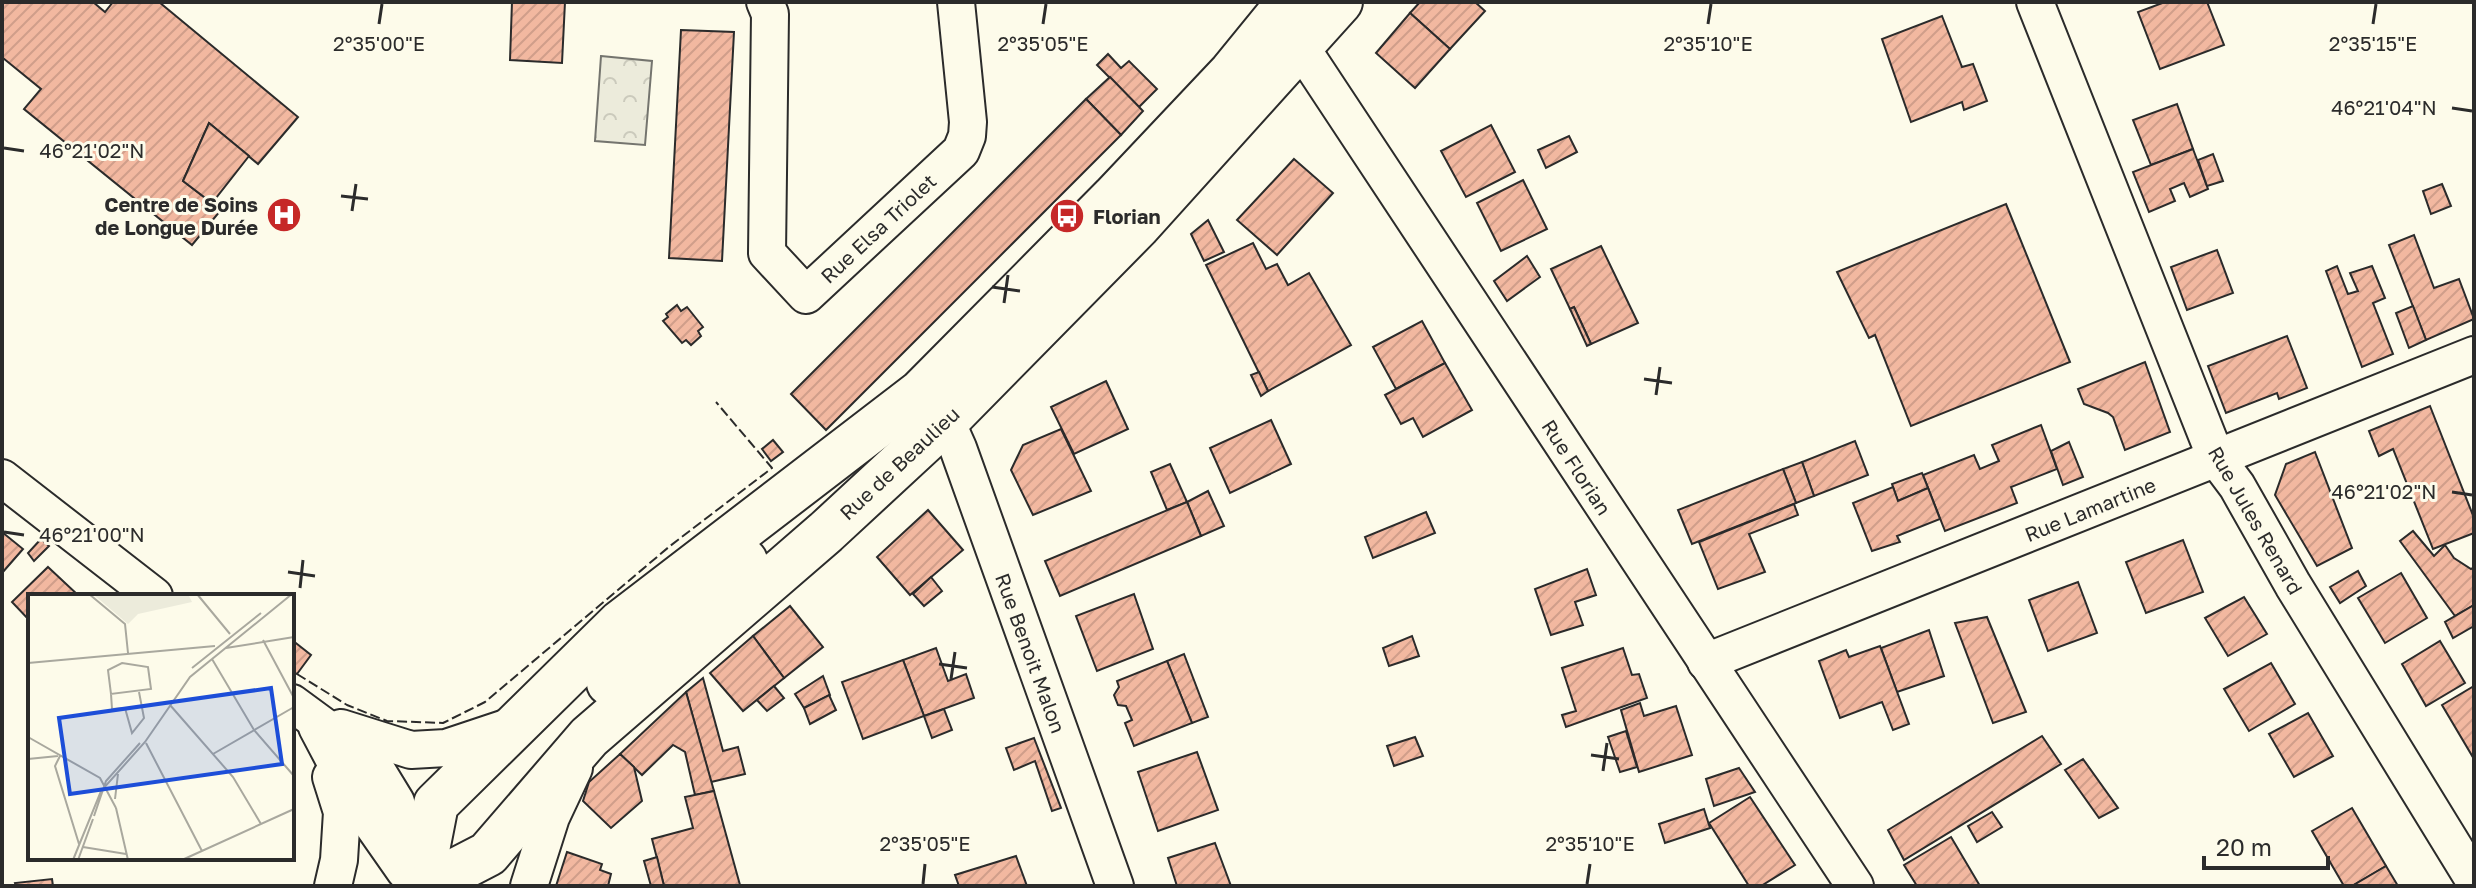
<svg xmlns="http://www.w3.org/2000/svg" width="2476" height="888" font-family="'Golos Text',sans-serif">
  <style>
    .park { fill: url(#park-crowns); stroke: #74746e; stroke-width: 2 }
    .building { fill: url(#building-hatch); stroke: #2b2b2b; stroke-width: 2 }
    .lines { fill: none; stroke-linecap: round; stroke-linejoin: round }
    .street-casing { stroke: #2b2b2b; stroke-width: 40 }
    .secondary-casing { stroke: #2b2b2b; stroke-width: 48 }
    .street { stroke: #fdfbea; stroke-width: 36 }
    .secondary { stroke: #fdfbea; stroke-width: 44 }
    .fence { stroke: #2b2b2b; stroke-width: 2; stroke-dasharray: 10 4; stroke-linecap: butt }
    .ticks { fill: none; stroke: #2b2b2b; stroke-width: 3 }
    .labels { text-anchor: middle; dominant-baseline: central; stroke-width: 6; stroke-linejoin: round; paint-order: stroke }
    .poi-label { font-size: 20px; font-weight: bold; fill: #2b2b2b; stroke: #fdfbea; text-anchor: end }
    .street-label { font-size: 20px; fill: #2b2b2b; stroke: #fdfbea }
    .inset-road { fill: none; stroke: #a9a89e; stroke-width: 2 }
    .view { fill: #1d4ed8; fill-opacity: 0.15; stroke: #1d4ed8; stroke-width: 4 }
    .inset-edge { fill: none; stroke: #2b2b2b; stroke-width: 4 }
    .ticks-label { font-size: 20px; text-anchor: middle; fill: #2b2b2b; stroke: #fdfbea; stroke-width: 6; stroke-linejoin: round; paint-order: stroke }
  </style>
  <defs>
    <pattern id="park-crowns" width="20" height="18" patternUnits="userSpaceOnUse" patternTransform="scale(2)"><rect width="20" height="18" fill="#ecebdb"/><path d="M2 6a3 3 0 1 1 6 0M12 15a3 3 0 1 1 6 0" fill="none" stroke="#cbcabc"/></pattern>
    <pattern id="building-hatch" width="6" height="6" patternUnits="userSpaceOnUse" patternTransform="scale(2)"><rect width="6" height="6" fill="#f2b8a0"/><path d="M-1 1l2-2M0 6l6-6M5 7l2-2" fill="none" stroke="#d09e8a"/></pattern>
  </defs>
  <rect width="100%" height="100%" fill="#fdfbea"/>
  <!-- park -->
  <polygon class="park" points="601,56 652,61 645,145 595,141"/>
  <!-- building -->
  <g class="building">
    <polygon points="2,2 93,2 105,12 113,2 159,2 298,117 258,164 209,123 183,181 221,210 192,245 24,109 41,89 3,58 2,60"/>
    <polygon points="512,2 565,2 562,63 510,60"/>
    <polygon points="1420,2 1475,2 1485,11 1450,49 1410,13"/>
    <polygon points="2165,2 2207,2 2224,45 2160,69 2138,12"/>
    <polygon points="1410,13 1450,49 1415,88 1376,53"/>
    <polygon points="1942,16 1962,67 1973,64 1987,101 1964,110 1962,102 1911,122 1882,39"/>
    <polygon points="681,30 734,32 722,261 669,258"/>
    <polygon points="1108,54 1121,68 1129,61 1157,89 1139,107 1097,65"/>
    <polygon points="1110,77 1143,111 1121,135 1086,99"/>
    <polygon points="1086,99 1121,135 826,430 791,394"/>
    <polygon points="2177,104 2193,149 2151,165 2133,120"/>
    <polygon points="209,123 249,156 212,203 183,181"/>
    <polygon points="1491,125 1515,172 1466,197 1441,151"/>
    <polygon points="1569,136 1577,152 1546,168 1538,150"/>
    <polygon points="2193,149 2208,189 2190,197 2184,183 2170,189 2175,201 2149,212 2133,172"/>
    <polygon points="2213,154 2223,181 2207,186 2198,160"/>
    <polygon points="1294,159 1333,193 1277,255 1237,220"/>
    <polygon points="1523,180 1547,229 1501,251 1477,203"/>
    <polygon points="2442,184 2451,206 2431,214 2423,191"/>
    <polygon points="2006,204 2070,362 1911,426 1875,335 1869,338 1837,272"/>
    <polygon points="1208,220 1224,252 1204,261 1191,234"/>
    <polygon points="2414,235 2434,288 2459,279 2474,319 2426,340 2389,245"/>
    <polygon points="1253,243 1266,269 1277,264 1288,285 1309,273 1351,345 1268,391 1206,265"/>
    <polygon points="1601,246 1638,323 1591,344 1574,307 1570,309 1551,269"/>
    <polygon points="2217,250 2233,293 2187,310 2171,267"/>
    <polygon points="1527,256 1540,277 1507,301 1494,281"/>
    <polygon points="2337,266 2348,294 2358,291 2350,273 2372,266 2385,298 2373,303 2393,354 2362,367 2326,271"/>
    <polygon points="677,305 681,311 687,307 703,327 698,331 701,336 691,345 686,340 682,343 663,321 668,317 666,314"/>
    <polygon points="2413,306 2426,340 2409,348 2396,313"/>
    <polygon points="1574,307 1591,344 1587,346 1570,309"/>
    <polygon points="1422,321 1445,363 1396,389 1373,347"/>
    <polygon points="2287,336 2307,388 2279,399 2277,393 2226,413 2208,366"/>
    <polygon points="2145,362 2170,432 2125,450 2113,417 2108,413 2084,404 2078,389"/>
    <polygon points="1445,363 1472,410 1423,437 1413,418 1401,424 1385,395"/>
    <polygon points="1259,372 1268,391 1261,396 1251,375"/>
    <polygon points="1106,381 1128,429 1074,454 1051,407"/>
    <polygon points="2430,406 2474,518 2474,533 2433,549 2393,449 2379,456 2369,431"/>
    <polygon points="1271,420 1291,464 1230,493 1210,448"/>
    <polygon points="2041,425 2057,469 2011,487 2017,503 1945,531 1923,475 1974,455 1980,469 1999,461 1992,445"/>
    <polygon points="1061,429 1091,491 1033,515 1011,470 1023,445"/>
    <polygon points="773,440 783,452 771,461 762,449"/>
    <polygon points="1855,441 1868,475 1814,496 1802,462"/>
    <polygon points="2069,442 2083,477 2063,485 2051,451"/>
    <polygon points="2315,452 2352,548 2317,566 2275,495 2286,464"/>
    <polygon points="1802,462 1814,496 1796,503 1783,469"/>
    <polygon points="1170,464 1187,502 1167,510 1151,472"/>
    <polygon points="1783,469 1796,503 1692,544 1678,510"/>
    <polygon points="1922,473 1928,488 1898,501 1892,484"/>
    <polygon points="1893,487 1898,501 1928,488 1940,519 1897,536 1900,542 1872,551 1853,503"/>
    <polygon points="1208,491 1224,526 1201,536 1187,502"/>
    <polygon points="1187,502 1201,536 1060,596 1045,561"/>
    <polygon points="1794,504 1798,515 1749,534 1765,572 1718,589 1699,542"/>
    <polygon points="928,510 963,550 910,595 877,557"/>
    <polygon points="1426,512 1435,533 1373,558 1365,537"/>
    <polygon points="2413,531 2434,556 2445,545 2454,558 2471,569 2474,567 2474,605 2455,616 2400,541"/>
    <polygon points="2,532 23,549 2,573"/>
    <polygon points="41,539 49,546 34,561 28,553"/>
    <polygon points="2183,540 2203,592 2146,613 2126,562"/>
    <polygon points="48,567 79,596 30,596 30,621 12,602"/>
    <polygon points="1587,569 1596,595 1575,602 1583,625 1551,635 1535,589"/>
    <polygon points="2358,571 2366,586 2340,603 2330,587"/>
    <polygon points="2401,573 2427,618 2385,643 2358,598"/>
    <polygon points="931,577 942,591 924,606 913,594"/>
    <polygon points="2078,582 2097,633 2048,651 2029,600"/>
    <polygon points="1134,594 1153,649 1097,671 1076,616"/>
    <polygon points="2244,597 2267,634 2228,656 2205,618"/>
    <polygon points="2474,605 2474,626 2453,638 2445,622"/>
    <polygon points="790,606 823,647 784,678 753,636"/>
    <polygon points="1987,617 2026,712 1993,723 1955,623"/>
    <polygon points="1929,630 1944,676 1897,692 1881,648"/>
    <polygon points="753,636 784,678 743,711 710,673"/>
    <polygon points="1412,636 1419,656 1389,666 1383,648"/>
    <polygon points="292,640 311,655 297,674 292,671"/>
    <polygon points="2440,641 2465,683 2426,706 2402,664"/>
    <polygon points="1880,646 1909,724 1893,730 1882,702 1840,718 1819,661 1846,650 1849,657"/>
    <polygon points="936,648 948,681 966,674 974,698 924,716 903,660"/>
    <polygon points="1623,648 1632,675 1639,674 1647,698 1566,727 1562,715 1576,711 1562,668"/>
    <polygon points="1184,654 1208,717 1192,723 1167,661"/>
    <polygon points="903,660 924,716 863,739 842,682"/>
    <polygon points="1167,661 1192,723 1134,746 1125,723 1132,720 1126,706 1118,705 1114,695 1119,687 1117,681"/>
    <polygon points="2271,663 2295,704 2249,731 2224,689"/>
    <polygon points="823,676 830,695 804,708 795,694"/>
    <polygon points="703,678 723,751 738,747 745,774 711,782 686,692"/>
    <polygon points="774,686 784,698 767,711 757,700"/>
    <polygon points="2474,686 2474,759 2442,705"/>
    <polygon points="686,692 714,791 695,795 685,752 673,745 642,775 620,754"/>
    <polygon points="829,695 836,710 810,724 804,708"/>
    <polygon points="1640,703 1644,716 1676,706 1692,755 1639,772 1621,710"/>
    <polygon points="944,709 952,730 932,738 924,716"/>
    <polygon points="2308,713 2333,756 2294,777 2269,734"/>
    <polygon points="1626,731 1637,767 1620,772 1608,737"/>
    <polygon points="2042,736 2061,764 1904,860 1888,830"/>
    <polygon points="1415,737 1423,756 1394,766 1387,746"/>
    <polygon points="1034,738 1061,808 1052,811 1035,761 1014,770 1006,748"/>
    <polygon points="1197,752 1218,810 1158,831 1138,772"/>
    <polygon points="620,754 634,767 642,801 611,828 583,801 589,782"/>
    <polygon points="2083,759 2118,808 2099,818 2065,770"/>
    <polygon points="1739,768 1755,792 1714,806 1706,779"/>
    <polygon points="714,791 740,885 664,886 652,839 693,828 685,797"/>
    <polygon points="1750,797 1795,865 1761,886 1749,886 1709,823"/>
    <polygon points="2352,808 2386,866 2352,886 2344,886 2312,831"/>
    <polygon points="1704,809 1710,828 1665,843 1659,824"/>
    <polygon points="1992,812 2002,827 1977,842 1968,826"/>
    <polygon points="1951,837 1980,886 1917,886 1904,865"/>
    <polygon points="1215,843 1231,886 1177,886 1168,858"/>
    <polygon points="567,852 602,864 600,870 611,874 608,886 556,886"/>
    <polygon points="1016,856 1027,886 959,886 955,875"/>
    <polygon points="657,857 664,886 651,886 644,861"/>
    <polygon points="2386,866 2398,886 2352,886"/>
    <polygon points="52,879 53,886 16,886 15,883"/>
  </g>
  <g class="lines">
    <!-- street casing -->
    <g class="street-casing">
      <g id="street">
        <polyline points="765,2 770,14 767,253 806,295 961,151 967,136 968,122 956,2"/>
        <polyline points="2035,2 2216,458 2237,486 2293,585 2474,880"/>
        <polyline points="1286,25 1855,886"/>
        <polyline points="930,403 946,421 958,448 1115,886"/>
        <polyline points="2,478 154,596"/>
        <polyline points="1706,662 2474,355"/>
        <polyline points="292,703 371,761 396,802 418,886"/>
        <polyline points="317,727 356,801 405,871"/>
        <polyline points="341,728 411,750 446,748 515,725"/>
        <polyline points="331,777 342,812 339,860 333,886"/>
        <polyline points="529,886 551,817 574,768"/>
      </g>
    </g>
    <!-- secondary casing -->
    <g class="secondary-casing">
      <g id="secondary">
        <polyline points="609,683 655,640 745,561"/>
        <polyline points="420,886 436,804 620,623 921,392 1114,197 1232,72 1289,2"/>
        <polyline points="426,886 488,854 589,737 826,532 946,421 1138,226 1340,2"/>
      </g>
    </g>
    <!-- street -->
    <use href="#street" class="street"/>
    <!-- secondary -->
    <use href="#secondary" class="secondary"/>
    <!-- fence -->
    <polyline class="fence" points="297,674 347,705 387,721 443,723 485,702 670,546 772,468 716,402"/>
  </g>
  <!-- ticks -->
  <path class="ticks" d="M379 24 382 4M1043 24 1046 4M1708 24 1711 4M2373 24 2376 4M2452 108 2472 111M4 148 24 151M341 196 368 199M352 211 356 184M992 287 1020 291M1004 303 1008 275M1644 379 1672 383M1656 395 1660 367M2452 492 2472 495M4 532 24 535M288 572 315 576M300 588 303 560M939 664 967 668M951 679 955 652M1591 755 1619 759M1603 771 1607 743M923 884 925 864M1587 884 1590 864"/>
  <!-- icons -->
  <defs>
    <g id="hospital-disc" transform="scale(1.8)"><circle r="9.5" fill="#c62828" stroke="#fdfbea"/><path d="M-5-5h3v3.5h4V-5h3V5h-3V1.5h-4V5h-3Z" fill="#fff"/></g>
    <g id="bus-disc" transform="scale(1.8)"><circle r="9.5" fill="#c62828" stroke="#fdfbea"/><path d="M-5-6H5V4H4V6H2V4H-2V6H-4V4H-5ZM-3.5-4V0h7V-4ZM-3.5 1.2v1.5H-2V1.2ZM2 1.2v1.5H3.5V1.2Z" fill="#fff"/></g>
  </defs>
  <g fill-rule="evenodd">
    <use href="#hospital-disc" x="284" y="215"/>
    <use href="#bus-disc" x="1067" y="216"/>
  </g>
  <g class="labels">
    <!-- poi labels -->
    <g class="poi-label">
      <text x="258" y="204">Centre de Soins<tspan x="258" dy="23">de Longue Durée</tspan></text>
      <text x="1093" y="216" text-anchor="start">Florian</text>
    </g>
    <!-- street labels -->
    <g class="street-label">
      <text transform="translate(878 228) rotate(-43)">Rue Elsa Triolet</text>
      <text transform="translate(899 463) rotate(-43)">Rue de Beaulieu</text>
      <text transform="translate(1577 467) rotate(57)">Rue Florian</text>
      <text transform="translate(2090 509) rotate(-22)">Rue Lamartine</text>
      <text transform="translate(2256 520) rotate(60)">Rue Jules Renard</text>
      <text transform="translate(1031 653) rotate(70)">Rue Benoit Malon</text>
    </g>
  </g>
  <!-- overview -->
  <g transform="translate(28 594)">
    <rect width="266" height="266" fill="#fdfbea"/>
    <path d="M65 0H160L164 8 110 20 100 30Z" fill="#ecebdb"/>
    <path class="inset-road" d="M61 0 97 30 100 59M169 0 202 40M235 46 266 104M198 54 266 43M184 65 226 136 266 182M0 69 187 52M94 69 120 73 123 95 83 100 80 76ZM164 74 233 19M83 100 84 115 97 114 104 139 116 124 111 98M142 111 205 183 233 230M0 143 72 184 88 214M118 149 174 257M185 160 266 113M32 162 27 172 51 250M0 165 30 162M87 205 90 180M88 214 100 266M66 222 78 187 112 149M55 253 98 260M45 266 73 197 117 148 162 83 264 0M50 266 65 225M154 266 266 215"/>
    <path class="view" d="M243 94 254 170 42 200 31 124Z"/>
    <rect width="266" height="266" class="inset-edge"/>
  </g>
  <g class="ticks-label">
    <text x="379" y="51">2°35'00"E</text>
    <text x="1043" y="51">2°35'05"E</text>
    <text x="1708" y="51">2°35'10"E</text>
    <text x="2373" y="51">2°35'15"E</text>
    <text x="2384" y="115">46°21'04"N</text>
    <text x="92" y="158">46°21'02"N</text>
    <text x="2384" y="499">46°21'02"N</text>
    <text x="92" y="542">46°21'00"N</text>
    <text x="925" y="851">2°35'05"E</text>
    <text x="1590" y="851">2°35'10"E</text>
  </g>
  <!-- border -->
  <rect width="2476" height="888" fill="none" stroke="#2b2b2b" stroke-width="8"/>
  <!-- scale -->
  <path d="M2204 856v12h124v-12" fill="none" stroke="#2b2b2b" stroke-width="4"/>
  <text x="2216" y="856" font-size="24" fill="#2b2b2b" stroke="#fdfbea" stroke-width="6" paint-order="stroke">20 m</text>
</svg>
